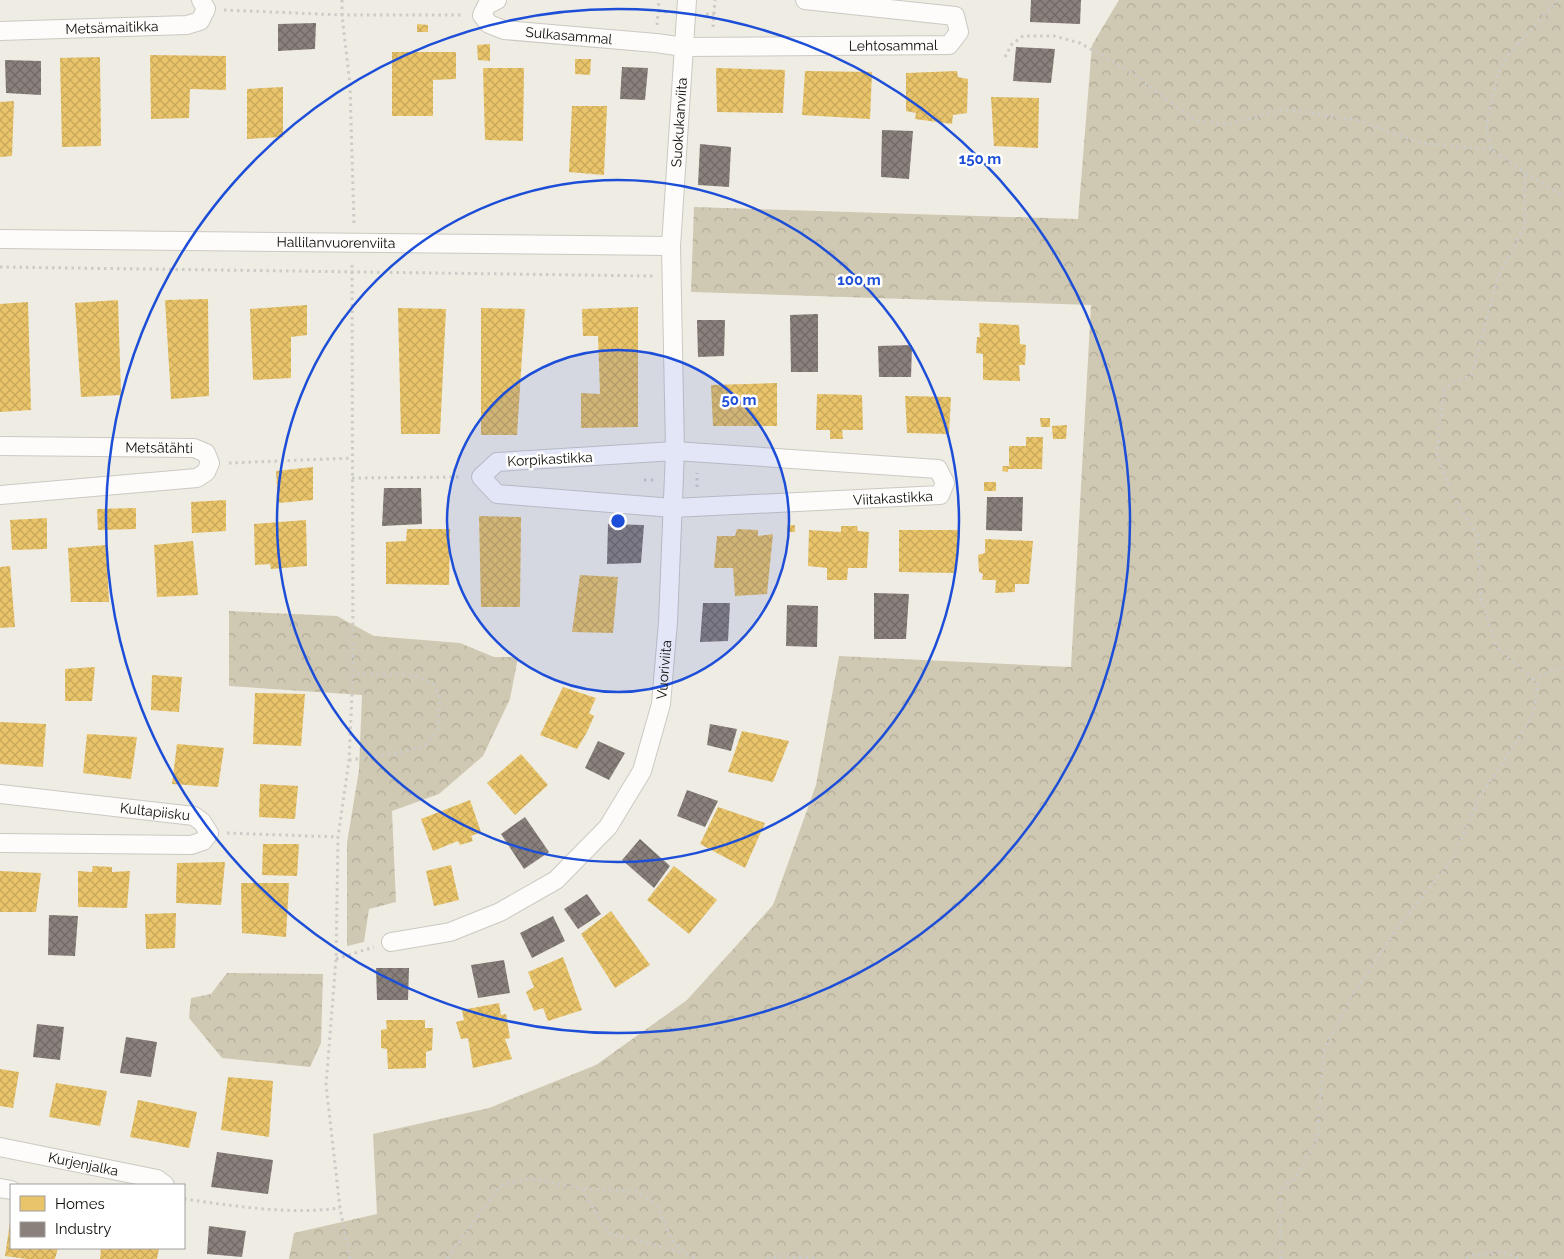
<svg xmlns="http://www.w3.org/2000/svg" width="1564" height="1259" font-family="Raleway,sans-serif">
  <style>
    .forest { fill: url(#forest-crowns) }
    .homes { fill: url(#homes-cross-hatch) }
    .industry { fill: url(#industry-cross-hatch) }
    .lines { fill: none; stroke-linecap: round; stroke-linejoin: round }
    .street-casing { stroke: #cbc9c2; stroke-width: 20 }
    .path { stroke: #cccbc8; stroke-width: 3; stroke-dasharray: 2.5 4; stroke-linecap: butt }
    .street { stroke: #fdfcfb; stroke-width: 18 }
    .ring { fill: none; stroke: #1d4ed8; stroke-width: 2.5 }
    .labels { text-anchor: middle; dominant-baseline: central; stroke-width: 5; stroke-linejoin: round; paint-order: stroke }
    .street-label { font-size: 14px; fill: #0f0d08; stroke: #fff }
    .centre { fill: #1d4ed8; stroke: #fff; stroke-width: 2.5 }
    .ring-label { font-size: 15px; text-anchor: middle; font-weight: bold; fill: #1d4ed8; stroke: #fff; stroke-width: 5; stroke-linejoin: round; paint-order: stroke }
  </style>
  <defs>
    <pattern id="forest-crowns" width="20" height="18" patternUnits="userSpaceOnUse" patternTransform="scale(1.25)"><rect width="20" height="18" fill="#cfc9b3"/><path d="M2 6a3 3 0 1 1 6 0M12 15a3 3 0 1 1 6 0" fill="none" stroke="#b1ab98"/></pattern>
    <pattern id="homes-cross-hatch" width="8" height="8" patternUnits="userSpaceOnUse" patternTransform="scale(1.25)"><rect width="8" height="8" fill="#e9c46a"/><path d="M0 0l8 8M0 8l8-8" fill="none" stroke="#c7a75a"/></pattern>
    <pattern id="industry-cross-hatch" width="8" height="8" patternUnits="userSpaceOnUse" patternTransform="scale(1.25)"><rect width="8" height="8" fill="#8a817c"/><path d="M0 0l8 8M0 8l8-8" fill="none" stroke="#6f6864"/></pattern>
  </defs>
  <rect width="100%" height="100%" fill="#efece3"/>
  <!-- forest -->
  <g class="forest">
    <polygon points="1119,0 1564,0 1564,1259 289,1259 294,1233 377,1214 373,1134 489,1108 596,1065 687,1000 773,905 816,785 839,656 1071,667 1091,305 691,292 694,207 1078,219 1092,45"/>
    <polygon points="229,611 337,616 374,636 460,643 494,657 518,657 510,699 483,756 439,794 392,811 396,902 369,909 364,942 347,946 347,843 359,770 362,695 229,686"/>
    <polygon points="227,973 323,974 321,1043 310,1067 222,1058 189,1018 191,998 211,994"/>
  </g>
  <!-- homes -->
  <g class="homes">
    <polygon points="417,24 428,25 428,32 417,32"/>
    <polygon points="490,44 490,61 478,60 477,45"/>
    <polygon points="392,52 456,52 456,79 433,80 433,116 392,116"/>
    <polygon points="150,55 226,56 226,90 190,89 189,118 151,119"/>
    <polygon points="100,57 101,146 62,147 60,58"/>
    <polygon points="575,59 591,59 590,75 575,74"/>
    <polygon points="483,68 524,68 523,141 485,140"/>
    <polygon points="716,68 785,70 783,113 717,112"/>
    <polygon points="805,71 872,72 870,119 802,115"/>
    <polygon points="957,71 958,77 968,79 967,113 953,115 952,124 915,119 916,113 906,111 906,73"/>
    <polygon points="283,87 283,137 247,139 247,89"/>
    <polygon points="991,97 1039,98 1038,148 994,146"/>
    <polygon points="14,101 12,156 0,157 0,102"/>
    <polygon points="572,106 607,106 604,175 569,172"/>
    <polygon points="208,299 209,396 171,399 165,300"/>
    <polygon points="118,300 121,395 81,397 75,303"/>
    <polygon points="28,302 31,410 0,412 0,304"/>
    <polygon points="307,305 307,335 291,337 291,378 253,380 250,309"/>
    <polygon points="638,307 638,427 581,428 581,393 600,394 598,336 583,336 582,309"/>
    <polygon points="398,308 446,309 440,434 401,434"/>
    <polygon points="481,308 525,309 517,435 481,435"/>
    <polygon points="979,323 1019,325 1020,344 1026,345 1025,365 1019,365 1020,381 983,380 983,354 976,353 977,337 980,337"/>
    <polygon points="777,383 777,426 713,426 711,385"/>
    <polygon points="817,394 862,395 863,430 842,430 843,439 830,439 830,430 816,430"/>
    <polygon points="905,396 951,397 949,434 907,433"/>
    <polygon points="1040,418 1050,418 1050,427 1041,427"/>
    <polygon points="1067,425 1066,439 1053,439 1052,426"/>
    <polygon points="1026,437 1043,437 1042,469 1008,469 1008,472 1002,471 1003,466 1009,466 1009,446 1026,446"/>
    <polygon points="313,467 313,500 278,503 276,471"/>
    <rect x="984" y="482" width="12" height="9"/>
    <polygon points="226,500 226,531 192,533 191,502"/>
    <polygon points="136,508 136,529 98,530 97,509"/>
    <polygon points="479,516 521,517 520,607 481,607"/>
    <polygon points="47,518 47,549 12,550 10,520"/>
    <polygon points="306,520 307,566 271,569 270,564 255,565 254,524"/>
    <polygon points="788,525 795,525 795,532 787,532"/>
    <polygon points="841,526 857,526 858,531 869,532 867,568 848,568 847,580 827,580 827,568 808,566 809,530 841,532"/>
    <polygon points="407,529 450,529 449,585 386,584 386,542 406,541"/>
    <polygon points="737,529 758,530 758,536 773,534 767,594 735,596 733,568 714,568 717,536 735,536"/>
    <polygon points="899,530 959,530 956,573 899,572"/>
    <polygon points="985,539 1033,541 1029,584 1015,584 1015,592 995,593 996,580 982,580 983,574 979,572 978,555 985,553"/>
    <polygon points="193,541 198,595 157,597 154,545"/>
    <polygon points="106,545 109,602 71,602 68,548"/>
    <polygon points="10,566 15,627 0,628 0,567"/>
    <polygon points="580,575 618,577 613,633 572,632"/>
    <polygon points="95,667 92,701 65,701 65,669"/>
    <polygon points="152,675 182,677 179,712 151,710"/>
    <polygon points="563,687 596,698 589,713 594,716 587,732 577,749 540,735"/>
    <polygon points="255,693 305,694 301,746 253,744"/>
    <polygon points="0,722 46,724 43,767 0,764"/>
    <polygon points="742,731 789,741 773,782 728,772"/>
    <polygon points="87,734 137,737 131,779 83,773"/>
    <polygon points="177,744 224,748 218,787 172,784"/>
    <polygon points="521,754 548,785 515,815 487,783"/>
    <polygon points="260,784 298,786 295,819 259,817"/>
    <polygon points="470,800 481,832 471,836 473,841 460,845 458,841 433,851 421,819"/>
    <polygon points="718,807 765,823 745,868 700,844"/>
    <polygon points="263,844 299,844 297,876 262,875"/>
    <polygon points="225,862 221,905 176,903 177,863"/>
    <polygon points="451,865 459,900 434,906 426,871"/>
    <polygon points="93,866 112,867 112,872 130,871 127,908 78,907 78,871 92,872"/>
    <polygon points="674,866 717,900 689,934 647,900"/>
    <polygon points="0,871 41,873 36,912 0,912"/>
    <polygon points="241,883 289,883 286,937 242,933"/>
    <polygon points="611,911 650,965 615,988 581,934"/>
    <polygon points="176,913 175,948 146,949 145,914"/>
    <polygon points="563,957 582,1010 548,1021 543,1008 534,1011 526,992 534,987 528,972"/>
    <polygon points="499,1003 501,1015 506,1014 510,1038 505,1039 512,1059 473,1068 468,1038 461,1039 456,1022 464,1020 462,1010"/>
    <polygon points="386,1020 425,1020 425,1028 433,1028 432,1050 426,1052 426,1068 388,1069 387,1049 381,1048 381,1030 387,1029"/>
    <polygon points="0,1069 19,1072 13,1108 0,1106"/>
    <polygon points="228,1077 273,1081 269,1137 221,1130"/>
    <polygon points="56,1083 107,1091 100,1126 49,1117"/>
    <polygon points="138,1100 197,1112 189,1148 130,1137"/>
    <polygon points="10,1223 11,1248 58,1248 55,1259 27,1259 5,1256"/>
    <polygon points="101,1248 159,1248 157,1259 100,1259"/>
  </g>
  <!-- industry -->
  <g class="industry">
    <polygon points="1031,0 1081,0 1080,24 1030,22"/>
    <polygon points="316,23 315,49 278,51 278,24"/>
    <polygon points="1016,47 1055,49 1051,83 1013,81"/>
    <polygon points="5,60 41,61 41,95 6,93"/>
    <polygon points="622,67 648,68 645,100 620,99"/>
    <polygon points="882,130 913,131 909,179 881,177"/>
    <polygon points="700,144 731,147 729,187 698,185"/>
    <polygon points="818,314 818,372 791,372 790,315"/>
    <polygon points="697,320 725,320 724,356 698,357"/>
    <polygon points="912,345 911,377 879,377 878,346"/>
    <polygon points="384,488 421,488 422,524 382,526"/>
    <polygon points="987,497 1023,497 1022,531 986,530"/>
    <polygon points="608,524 644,525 641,563 607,564"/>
    <polygon points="874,593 909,594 906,639 874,639"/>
    <polygon points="703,603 730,603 728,641 700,642"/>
    <polygon points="787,605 818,606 817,647 786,646"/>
    <polygon points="710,724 737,729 731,751 707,745"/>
    <polygon points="598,741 625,753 609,780 585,768"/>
    <polygon points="687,790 718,801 705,827 677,816"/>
    <polygon points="525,817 549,852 524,869 501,834"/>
    <polygon points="640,839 670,866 654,888 622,860"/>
    <polygon points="587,894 601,914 578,929 564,909"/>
    <polygon points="49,915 78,916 75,956 48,955"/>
    <polygon points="553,916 565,941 532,958 520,933"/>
    <polygon points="504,960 510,993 478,998 471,965"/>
    <polygon points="376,968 409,968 408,1000 377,1000"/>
    <polygon points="37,1024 64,1027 60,1060 33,1057"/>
    <polygon points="126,1037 157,1042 151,1077 120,1073"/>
    <polygon points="217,1152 273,1160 268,1194 211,1187"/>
    <polygon points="209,1226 246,1231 242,1257 207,1254"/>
  </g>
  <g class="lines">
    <!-- street casing -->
    <g class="street-casing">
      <g id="street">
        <path id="s1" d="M497 0 487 5 482 15 489 24 504 30 656 43 684 47 949 45 959 32 955 16 805 0"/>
        <path id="s2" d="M0 31 187 25 200 21 206 9 201 0"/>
        <path id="s3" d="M0 239 671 246"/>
        <path id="s4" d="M0 446 194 448 206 453 210 463 206 472 197 478 0 495"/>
        <polygon points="675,451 938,469 945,483 940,495 673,508 497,494 481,477 497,462"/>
        <path id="s5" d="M0 794 194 816 202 822 209 833 203 841 191 845 0 843"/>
        <path id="s6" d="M391 942 450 932 500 912 556 880 608 827 642 771 661 704 668 622 675 451 671 246 687 0"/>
        <path id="s7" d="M0 1147 157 1179 165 1185"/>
        <polyline points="0,1188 11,1190"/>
      </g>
    </g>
    <!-- path -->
    <g class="path">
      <polyline points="342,0 342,15 350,85 354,224"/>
      <polyline points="1558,0 1507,56 1498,72 1486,129 1492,150 1525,173 1564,196"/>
      <polyline points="224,10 342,15 463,15"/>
      <polyline points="658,11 667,12"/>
      <polyline points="706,14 714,15"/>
      <polyline points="657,25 659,0"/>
      <polyline points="713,27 715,0"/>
      <polyline points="1005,57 1012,44 1023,36 1054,36 1080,43 1134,74 1173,105 1196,121 1228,124 1284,109 1356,120 1421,143 1492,150"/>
      <polyline points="0,267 653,276"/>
      <polyline points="229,463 352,458"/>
      <polyline points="352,478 461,477"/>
      <polyline points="644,480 654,480"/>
      <polyline points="697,487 697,473"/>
      <polyline points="1533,680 1551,671 1564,668"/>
      <polyline points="349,760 394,754 425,746 438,728 440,697 433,684 414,675 353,674"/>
      <polyline points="227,833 338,837"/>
      <polyline points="336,959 374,947"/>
      <polyline points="582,1189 608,1233 684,1253"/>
      <path d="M184 1199C236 1206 287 1215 340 1208"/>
      <polyline points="350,1259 340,1208 326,1085 336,959 338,837 349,760 353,674 352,263"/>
      <polyline points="447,1259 500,1186 530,1178 582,1189 635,1191 657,1204 671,1239 685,1253 698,1259"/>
      <polyline points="767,1259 784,1256 815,1259"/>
      <polyline points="1281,1259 1280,1190 1296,1177 1317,1140 1324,1050 1353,994 1403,920 1452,860 1480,796 1505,760 1533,714 1538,684 1496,646 1481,599 1478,536 1452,495 1437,454 1444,388 1472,374 1497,280 1525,225 1525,173"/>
      <polyline points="1466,1259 1470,1256 1502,1252 1520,1259"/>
    </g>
    <!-- street -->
    <use href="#street" class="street"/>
  </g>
  <!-- distance rings -->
  <circle cx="618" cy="521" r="171" fill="#1d4ed8" fill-opacity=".12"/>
  <g class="ring">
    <circle cx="618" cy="521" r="171"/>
    <circle cx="618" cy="521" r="341"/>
    <circle cx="618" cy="521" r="512"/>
  </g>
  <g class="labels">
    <!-- street labels -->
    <g class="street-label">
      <text stroke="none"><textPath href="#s2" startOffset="112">Metsämaitikka</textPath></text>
      <text stroke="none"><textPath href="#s1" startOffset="115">Sulkasammal</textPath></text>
      <text stroke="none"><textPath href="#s1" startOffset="440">Lehtosammal</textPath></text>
      <text stroke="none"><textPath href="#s6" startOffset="970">Suokukanviita</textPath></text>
      <text stroke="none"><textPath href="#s3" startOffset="336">Hallilanvuorenviita</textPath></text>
      <text stroke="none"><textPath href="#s4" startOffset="159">Metsätähti</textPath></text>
      <text transform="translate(550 459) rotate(-3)">Korpikastikka</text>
      <text transform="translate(893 498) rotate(-3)">Viitakastikka</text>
      <text stroke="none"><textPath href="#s6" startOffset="422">Vuoriviita</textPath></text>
      <text stroke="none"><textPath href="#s5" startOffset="156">Kultapiisku</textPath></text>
      <text stroke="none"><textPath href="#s7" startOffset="85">Kurjenjalka</textPath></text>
    </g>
  </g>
  <circle cx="618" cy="521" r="8" class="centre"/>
  <g class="ring-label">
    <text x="980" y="164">150 m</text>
    <text x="859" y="285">100 m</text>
    <text x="739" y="405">50 m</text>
  </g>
  <!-- legend -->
  <rect x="10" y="1184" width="175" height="65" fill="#ffffff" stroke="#9f9e9c"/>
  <rect x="20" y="1196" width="25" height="15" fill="#e9c46a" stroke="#9f9e9c"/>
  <text x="55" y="1209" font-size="15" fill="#0f0d08">Homes</text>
  <rect x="20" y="1222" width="25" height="15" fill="#8a817c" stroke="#9f9e9c"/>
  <text x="55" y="1234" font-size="15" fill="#0f0d08">Industry</text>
</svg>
